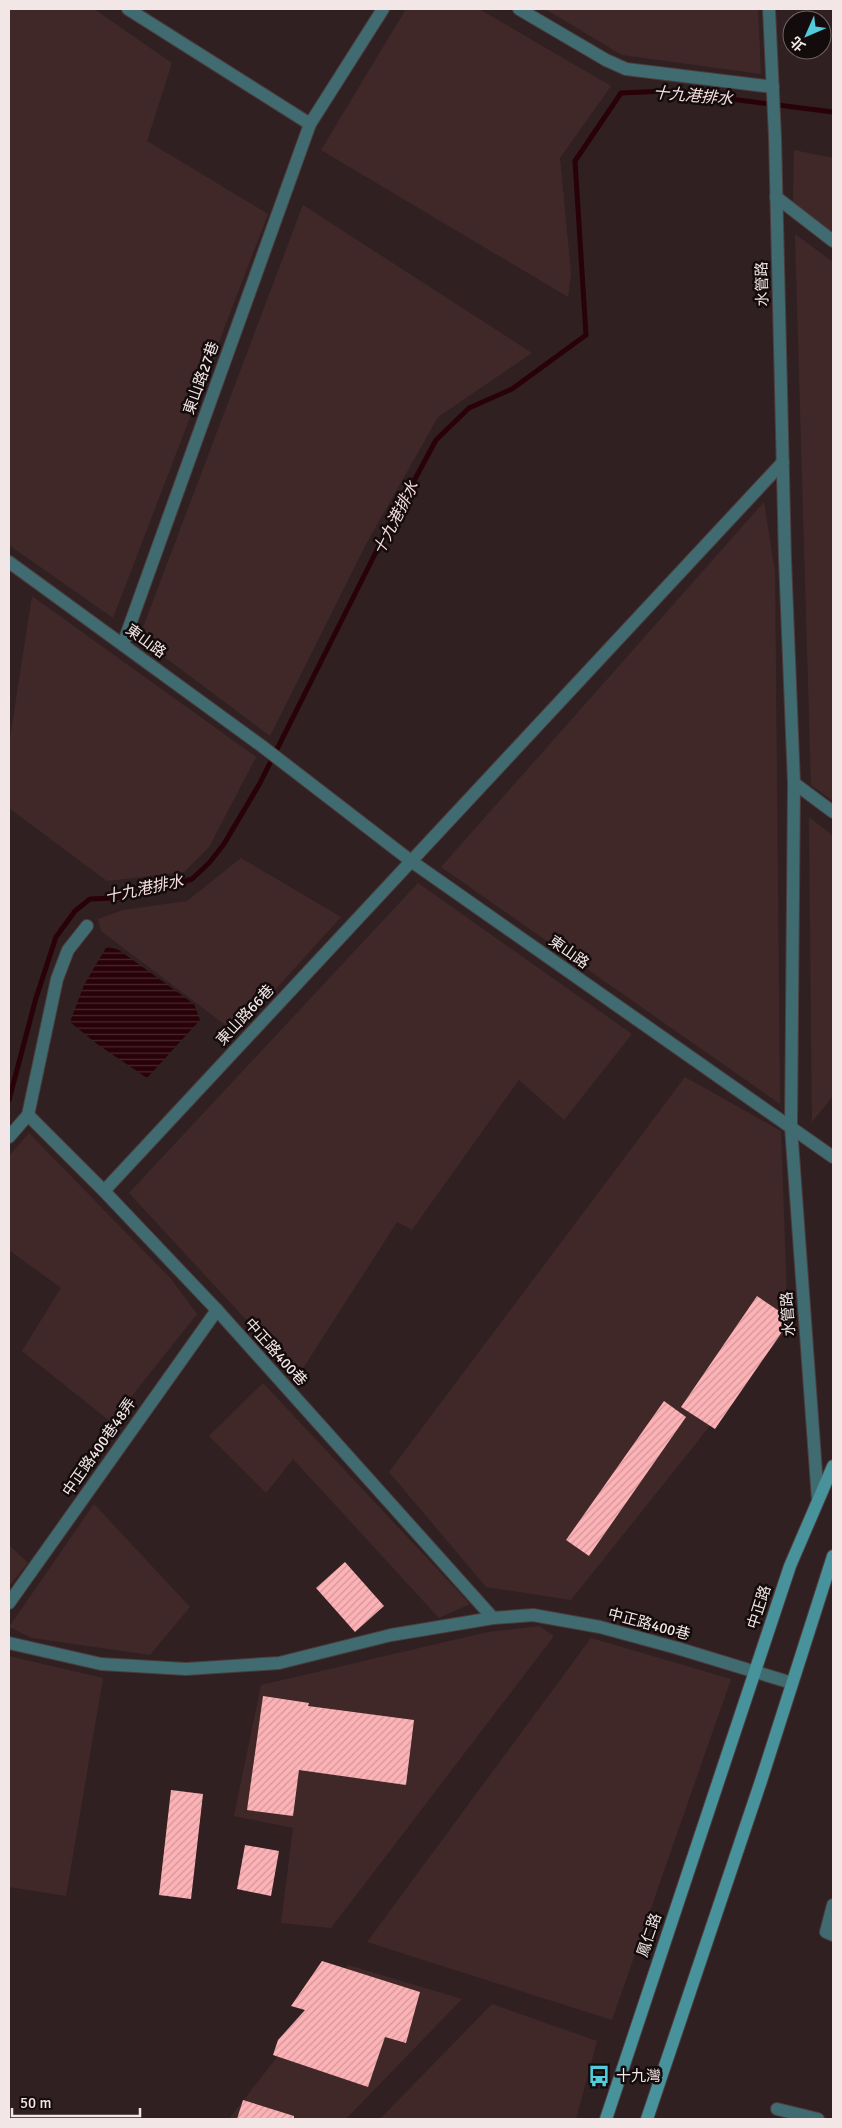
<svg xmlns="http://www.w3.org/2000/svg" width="842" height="2128" font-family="Signika,'Noto Sans TC',sans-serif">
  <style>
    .built { fill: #402829 }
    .water { fill: url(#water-rules) }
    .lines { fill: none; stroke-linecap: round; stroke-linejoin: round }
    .stream { stroke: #280208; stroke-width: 5 }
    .building { fill: url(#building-hatch) }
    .minor-casing { stroke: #4c3c3d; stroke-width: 14 }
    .secondary-casing { stroke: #4c3c3d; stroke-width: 14 }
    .minor { stroke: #3f6b71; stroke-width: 12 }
    .secondary { stroke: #48929c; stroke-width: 12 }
    .labels { text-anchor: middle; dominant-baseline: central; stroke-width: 5; stroke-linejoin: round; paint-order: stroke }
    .street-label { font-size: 15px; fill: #f2e6e6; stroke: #140c0c }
    .poi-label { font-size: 15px; fill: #f2e6e6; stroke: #140c0c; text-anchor: start }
    .water-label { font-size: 16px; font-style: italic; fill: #f7dede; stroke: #140c0c }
  </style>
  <defs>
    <pattern id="water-rules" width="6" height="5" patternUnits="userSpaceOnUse" patternTransform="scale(1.25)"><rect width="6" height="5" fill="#280208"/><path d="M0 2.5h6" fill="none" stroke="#48272c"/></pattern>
    <pattern id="building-hatch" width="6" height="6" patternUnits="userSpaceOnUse" patternTransform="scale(1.25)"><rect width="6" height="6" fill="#fdb2b6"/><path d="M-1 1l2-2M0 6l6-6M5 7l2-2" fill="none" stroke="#d0979a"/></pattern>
  </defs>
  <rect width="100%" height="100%" fill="#312021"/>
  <!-- built -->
  <g class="built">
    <polygon points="9,9 94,9 172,63 147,141 268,214 113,618 9,545"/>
    <polygon points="406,9 479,9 611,86 560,158 571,273 568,297 321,150"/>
    <polygon points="545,9 758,9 761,74 622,55"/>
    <polygon points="794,150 833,158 833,235 793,206"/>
    <polygon points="303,205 532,353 438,417 366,544 270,736 139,638"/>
    <polygon points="795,234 833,262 833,801 811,785"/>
    <polygon points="764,502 775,572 780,1104 441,867"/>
    <polygon points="32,596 256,757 209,847 184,872 107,881 9,808 9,745"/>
    <polygon points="809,817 833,836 833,1096 812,1122"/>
    <polygon points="241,858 341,917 236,1033 101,931 98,919 123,910 187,901"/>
    <polygon points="418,883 632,1034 564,1120 519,1080 412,1230 397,1222 298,1376 129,1193"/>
    <polygon points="685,1077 781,1131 788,1328 571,1600 486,1587 389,1472"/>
    <polygon points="29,1133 171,1279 197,1314 111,1422 22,1351 61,1288 9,1250 9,1156"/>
    <polygon points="263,1383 470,1604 439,1618 293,1459 266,1493 209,1436"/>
    <polygon points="94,1504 190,1607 150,1655 32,1638 9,1627"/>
    <polygon points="9,1545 28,1563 9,1586"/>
    <polygon points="539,1626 554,1636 331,1928 281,1923 293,1828 234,1816 261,1685 488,1632"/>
    <polygon points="591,1638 731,1679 612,2020 367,1942"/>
    <polygon points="9,1656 103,1678 66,1896 9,1887"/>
    <polygon points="348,1965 462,1999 346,2119 229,2119"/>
    <polygon points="492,2004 597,2041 576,2119 380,2119"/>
  </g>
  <!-- water -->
  <polygon class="water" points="107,946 119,950 194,1004 200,1020 147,1078 97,1044 70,1022 84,985"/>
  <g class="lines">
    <!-- stream -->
    <polyline class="stream" points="9,1100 36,998 56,937 75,911 90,899 115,898 167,887 192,879 209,863 224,844 260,783 380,544 436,440 469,408 512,389 586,335 575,161 621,93 666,91 833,112"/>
  </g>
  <!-- building -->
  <g class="building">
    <polygon points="757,1296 791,1319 715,1429 681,1407"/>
    <polygon points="664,1401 686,1417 589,1556 566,1540"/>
    <polygon points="345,1562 384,1606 355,1632 316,1588"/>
    <polygon points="263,1696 309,1703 308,1706 414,1720 406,1785 299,1770 293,1816 247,1810"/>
    <polygon points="171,1790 203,1794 191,1899 159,1895"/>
    <polygon points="245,1845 279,1851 271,1896 237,1889"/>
    <polygon points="322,1961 420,1992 406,2043 385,2037 368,2087 273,2055 278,2040 305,2010 291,2006"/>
    <polygon points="243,2100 294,2116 294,2119 237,2119"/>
  </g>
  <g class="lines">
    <!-- minor casing -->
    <g class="minor-casing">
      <g id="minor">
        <polyline points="128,9 310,124"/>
        <polyline points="519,9 606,60 626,69 773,87"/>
        <polyline points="769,9 775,137 785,559 794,783 791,1127 818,1500"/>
        <polyline points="776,197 833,241"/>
        <polyline points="9,562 263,747 411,861 833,1157"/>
        <polyline points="123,644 310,124 383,9"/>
        <polyline points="794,783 833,812"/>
        <polyline points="28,1115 104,1191 217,1310 493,1618"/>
        <polyline points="9,1137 28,1115 57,979 68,950 87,926"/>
        <polyline points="104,1191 783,462"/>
        <polyline points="9,1603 217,1310"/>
        <polyline points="9,1643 101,1664 186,1669 279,1663 391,1635 493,1618 533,1615 600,1627 677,1648 792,1683"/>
        <polyline points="833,1905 826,1932 833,1935"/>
        <polyline points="777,2109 818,2119"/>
      </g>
    </g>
    <!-- secondary casing -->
    <g class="secondary-casing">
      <g id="secondary">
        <polyline points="606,2119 790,1566 833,1466"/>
        <polyline points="647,2119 761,1781 833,1556"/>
      </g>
    </g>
    <!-- minor -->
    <use href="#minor" class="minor"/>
    <!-- secondary -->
    <use href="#secondary" class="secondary"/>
  </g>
  <!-- icons -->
  <defs>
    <g id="bus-bare" transform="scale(1.725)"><path d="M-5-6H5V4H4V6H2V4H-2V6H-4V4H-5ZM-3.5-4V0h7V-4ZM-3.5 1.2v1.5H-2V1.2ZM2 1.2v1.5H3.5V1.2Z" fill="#52cbda" stroke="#140c0c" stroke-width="2.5" paint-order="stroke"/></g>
  </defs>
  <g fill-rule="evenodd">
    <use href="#bus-bare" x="599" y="2076"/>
  </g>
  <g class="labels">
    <!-- street labels -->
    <g class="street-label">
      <text transform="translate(762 284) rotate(-91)">水管路</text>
      <text transform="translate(201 378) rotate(-70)">東山路27巷</text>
      <text transform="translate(146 641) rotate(36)">東山路</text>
      <text transform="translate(569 952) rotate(35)">東山路</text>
      <text transform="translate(245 1015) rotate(-47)">東山路66巷</text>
      <text transform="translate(788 1314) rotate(-94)">水管路</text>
      <text transform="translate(276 1352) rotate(48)">中正路400巷</text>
      <text transform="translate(99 1447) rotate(-55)">中正路400巷48弄</text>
      <text transform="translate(759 1607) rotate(-72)">中正路</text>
      <text transform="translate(649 1624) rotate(15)">中正路400巷</text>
      <text transform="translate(649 1935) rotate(-71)">鳳仁路</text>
    </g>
    <!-- poi labels -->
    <g class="poi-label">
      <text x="616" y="2076">十九灣</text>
    </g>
    <!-- water labels -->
    <g class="water-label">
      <text transform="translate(693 96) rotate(5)">十九港排水</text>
      <text transform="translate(396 518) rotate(-63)">十九港排水</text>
      <text transform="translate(144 889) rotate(-12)">十九港排水</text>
    </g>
  </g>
  <!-- border -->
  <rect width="842" height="2128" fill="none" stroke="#f2e6e6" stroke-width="20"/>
  <!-- north arrow -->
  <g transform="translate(807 35) rotate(225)"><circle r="24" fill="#140c0c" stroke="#6d6363"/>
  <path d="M0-4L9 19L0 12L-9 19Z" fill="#52cbda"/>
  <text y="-8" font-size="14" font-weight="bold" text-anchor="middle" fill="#f2e6e6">北</text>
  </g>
  <!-- scale -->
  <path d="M12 2108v8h128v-8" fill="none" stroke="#f2e6e6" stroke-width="2.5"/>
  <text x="20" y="2108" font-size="15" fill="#f2e6e6" stroke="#140c0c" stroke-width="4" paint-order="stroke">50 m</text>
</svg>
